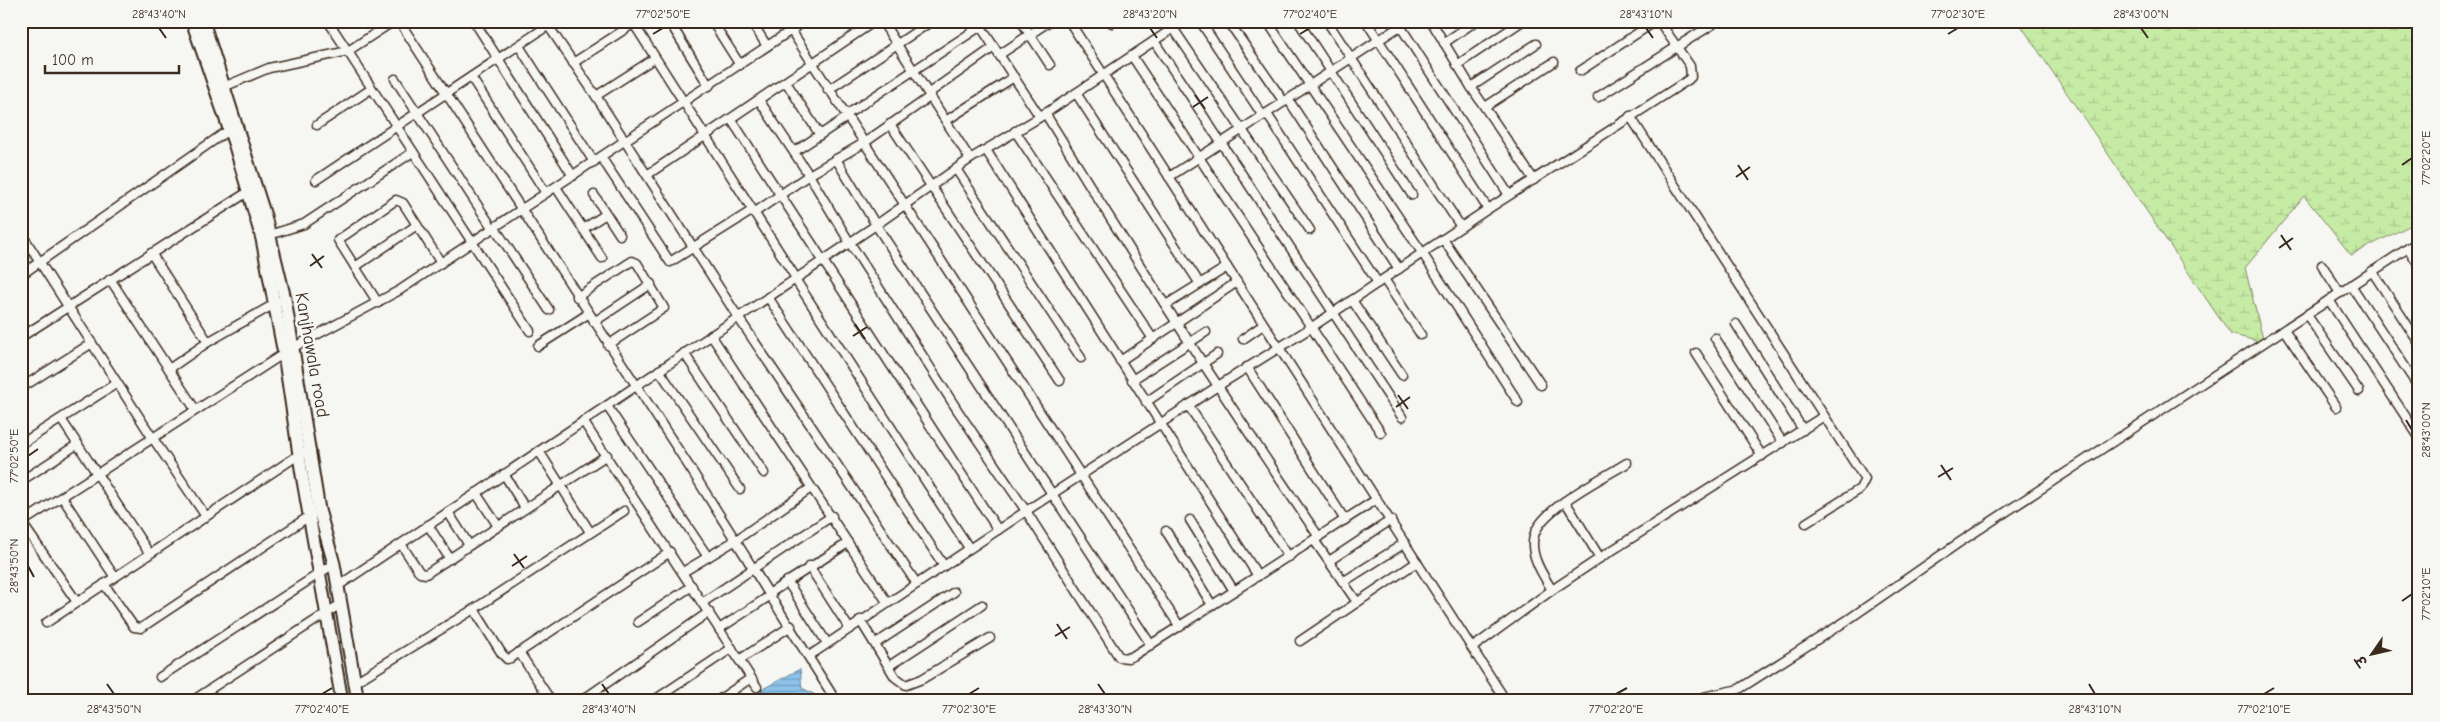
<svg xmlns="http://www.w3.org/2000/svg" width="2440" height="722" font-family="'Comic Neue','Playpen Sans Deva',sans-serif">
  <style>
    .wetland { fill: url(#wetland-marsh); stroke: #808a62 }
    .water { fill: url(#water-rules); stroke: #6c8598 }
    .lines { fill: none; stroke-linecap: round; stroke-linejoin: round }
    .street-casing { stroke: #3b2a1e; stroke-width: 11 }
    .secondary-casing { stroke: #3b2a1e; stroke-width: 15 }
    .street { stroke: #f6f6f2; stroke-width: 8 }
    .secondary { stroke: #f6f6f2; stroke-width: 11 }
    .ticks { fill: none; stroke: #3b2a1e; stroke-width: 2 }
    .labels { text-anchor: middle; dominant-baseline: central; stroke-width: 5; stroke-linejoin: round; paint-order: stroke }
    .street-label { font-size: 18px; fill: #3b2a1e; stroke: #f6f6f2 }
    .neatline { fill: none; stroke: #3b2a1e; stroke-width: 2 }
    .ticks-label { font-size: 12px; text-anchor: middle; fill: #3b2a1e }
  </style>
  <defs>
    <pattern id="wetland-marsh" width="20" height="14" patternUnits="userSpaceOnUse" patternTransform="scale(1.25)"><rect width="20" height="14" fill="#c6eba5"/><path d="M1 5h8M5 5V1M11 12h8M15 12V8" fill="none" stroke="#abca8e"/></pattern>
    <pattern id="water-rules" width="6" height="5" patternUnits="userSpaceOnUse" patternTransform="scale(1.25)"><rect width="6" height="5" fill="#8cc2ea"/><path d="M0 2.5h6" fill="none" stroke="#749ebd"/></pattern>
  </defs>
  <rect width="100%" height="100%" fill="#f6f6f2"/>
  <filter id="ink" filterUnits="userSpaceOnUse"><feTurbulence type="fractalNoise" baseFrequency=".02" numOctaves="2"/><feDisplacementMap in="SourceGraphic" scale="10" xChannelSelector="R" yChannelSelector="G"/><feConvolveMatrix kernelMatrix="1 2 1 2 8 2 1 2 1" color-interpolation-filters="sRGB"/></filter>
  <g filter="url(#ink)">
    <!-- wetland -->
    <polygon class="wetland" points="2018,21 2419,21 2419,221 2351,255 2304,196 2245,268 2264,343 2230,334"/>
    <!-- water -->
    <polygon class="water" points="800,669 802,688 827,701 747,701 746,698"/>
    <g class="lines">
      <!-- street casing -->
      <g class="street-casing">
        <g id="street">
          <polyline points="328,21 530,331"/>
          <polyline points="399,21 692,471 836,701"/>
          <polyline points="474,21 573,176"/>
          <polyline points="545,21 596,96 738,317 917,584"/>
          <polyline points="632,21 796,278"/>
          <polyline points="669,21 709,86"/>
          <polyline points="712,21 740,65"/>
          <polyline points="751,21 767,46"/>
          <polyline points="785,21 1180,627"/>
          <polyline points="882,21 970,159"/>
          <polyline points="977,21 1040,117"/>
          <polyline points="1021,21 1050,65"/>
          <polyline points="1069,21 1506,701"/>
          <polyline points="1111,21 1112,23"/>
          <polyline points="1200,21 1263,116"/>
          <polyline points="1228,21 1284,102"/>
          <polyline points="1267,21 1423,254 1518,402"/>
          <polyline points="1298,21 1412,195"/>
          <polyline points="1327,21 1461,227"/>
          <polyline points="1366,21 1488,209"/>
          <polyline points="1397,21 1509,195"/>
          <polyline points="1431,21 1471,87 1534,180"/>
          <polyline points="1173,28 1310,230"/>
          <polyline points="1154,41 1402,417"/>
          <polyline points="1444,43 1476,21"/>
          <polyline points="519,46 594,162"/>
          <polyline points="999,55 1050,21"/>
          <polyline points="1132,56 1381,433"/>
          <polyline points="573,63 633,24"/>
          <polyline points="1457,65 1521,22"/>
          <polyline points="1580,71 1656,21"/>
          <polyline points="471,77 546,193"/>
          <polyline points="395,79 493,229"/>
          <polyline points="786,82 820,135"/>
          <polyline points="1471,87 1536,44"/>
          <polyline points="221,88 269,68 348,51 394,21"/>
          <polyline points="828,90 932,21"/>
          <polyline points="929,93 994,47"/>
          <polyline points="1076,93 1200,284"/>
          <polyline points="596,96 655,58"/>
          <polyline points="1598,97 1713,24"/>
          <polyline points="1288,99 1399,269"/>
          <polyline points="759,100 809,175 850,243 958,411 1026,511 1119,657 1128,658 1133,656 1377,499"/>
          <polyline points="1485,107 1554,62"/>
          <path d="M1045 113C1133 257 1224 398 1319 537"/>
          <polyline points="1267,114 1378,283"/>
          <polyline points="846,115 981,26"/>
          <polyline points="1630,116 1865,479 1860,489 1806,523"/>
          <polyline points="731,119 998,530"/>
          <polyline points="947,120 1014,77"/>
          <polyline points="890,124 1060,381"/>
          <polyline points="317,125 371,89"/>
          <polyline points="1015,131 1153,339"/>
          <polyline points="986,150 1258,576"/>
          <polyline points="794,152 847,117"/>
          <polyline points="601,157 670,262 753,210"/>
          <polyline points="836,159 876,225 1151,645"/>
          <polyline points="956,169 1081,358"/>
          <polyline points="647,175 875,21"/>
          <polyline points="1169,177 1408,21"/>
          <polyline points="316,180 555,21"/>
          <polyline points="556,187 602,258"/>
          <polyline points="594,195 620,235"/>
          <polyline points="754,213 809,175 864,143 931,96"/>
          <polyline points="495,228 549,310"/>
          <polyline points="583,229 606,214"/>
          <polyline points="21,233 152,437 205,515"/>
          <polyline points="269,235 304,224 413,152"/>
          <polyline points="1443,239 1541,385"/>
          <polyline points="2408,248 2419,265"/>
          <polyline points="151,253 208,342"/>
          <polyline points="2322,265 2340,293"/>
          <polyline points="355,267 417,225"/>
          <polyline points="2372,271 2419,343"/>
          <polyline points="21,275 233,127"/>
          <polyline points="110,279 195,409"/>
          <polyline points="795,279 969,548"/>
          <polyline points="1384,279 1421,335"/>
          <polyline points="2351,285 2419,388"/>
          <polyline points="577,297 632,261 637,263 664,308 608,345"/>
          <polyline points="768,297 944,566"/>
          <polyline points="1352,300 1402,375"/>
          <polyline points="2329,300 2419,437"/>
          <polyline points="378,303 338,240 396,200 403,203 441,263"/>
          <polyline points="1166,305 1227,267"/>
          <polyline points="2307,315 2359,391"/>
          <polyline points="594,322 651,284"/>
          <polyline points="1736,324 1803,430"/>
          <polyline points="2284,330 2336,407"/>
          <polyline points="711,335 887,602"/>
          <polyline points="21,337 251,190"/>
          <polyline points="1715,338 1783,443"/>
          <polyline points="1243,339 1263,325"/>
          <polyline points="538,346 588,314"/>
          <polyline points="684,353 764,473"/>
          <polyline points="1696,353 1762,456"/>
          <polyline points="1120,361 1237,282"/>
          <polyline points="1247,367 1345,520"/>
          <polyline points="169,369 208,342 278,302"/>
          <polyline points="659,370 740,489"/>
          <polyline points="1132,380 1206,332"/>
          <polyline points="21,388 92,343"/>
          <polyline points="1146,402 1217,354"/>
          <polyline points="1188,405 1289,557"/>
          <polyline points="607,406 708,557"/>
          <polyline points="61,419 149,553"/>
          <polyline points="583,421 757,687"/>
          <polyline points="21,444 117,383"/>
          <polyline points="539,451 590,532"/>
          <polyline points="504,474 525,508"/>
          <polyline points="21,481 78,444"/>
          <polyline points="476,493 498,526"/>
          <polyline points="62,497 114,576"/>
          <polyline points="1565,501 1600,558"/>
          <polyline points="448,512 469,545"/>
          <polyline points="1190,520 1234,591"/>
          <polyline points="21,523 294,347 400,290 805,21"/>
          <polyline points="22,523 77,602"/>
          <polyline points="428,525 450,559"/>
          <polyline points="1166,531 1212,605"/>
          <polyline points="1314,540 1357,602"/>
          <polyline points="401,544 420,573 426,574 607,455"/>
          <polyline points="1329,561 1391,520"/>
          <polyline points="809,566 849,628"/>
          <polyline points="683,572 736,540 811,488"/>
          <polyline points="787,581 827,643"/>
          <polyline points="1343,582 1405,543"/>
          <polyline points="104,584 134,627 141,628 311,515"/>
          <polyline points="338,586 876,225 970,159 1040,117 1184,21"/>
          <path d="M1552 590C1543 575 1529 555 1534 536 1540 509 1603 478 1627 463"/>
          <polyline points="770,593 848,543"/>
          <polyline points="702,603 832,516"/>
          <polyline points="474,609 502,654 507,659 511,658 670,552"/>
          <polyline points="860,620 895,677 906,685 922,679 990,638"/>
          <polyline points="638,622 692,586"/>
          <polyline points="46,623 303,452"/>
          <polyline points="719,629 771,595"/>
          <polyline points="1300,641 1417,562"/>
          <polyline points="875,644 954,592"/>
          <polyline points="1472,648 1552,590 1600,558 1824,416"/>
          <polyline points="519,652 551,701"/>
          <polyline points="809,656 1026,511 1218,386 1312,327 1488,209 1688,80 1691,77 1690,66 1659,21"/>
          <polyline points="739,660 791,626"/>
          <polyline points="889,666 982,605"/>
          <polyline points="160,677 334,564"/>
          <polyline points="355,682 474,609 624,511"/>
          <polyline points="192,701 339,605"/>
          <polyline points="581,701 709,612"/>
          <polyline points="653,701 732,648"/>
          <polyline points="717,701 751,678"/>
          <polyline points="1701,701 1703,697 1739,689 1846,621 1957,544 2419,241"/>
        </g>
      </g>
      <!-- secondary casing -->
      <g class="secondary-casing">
        <g id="secondary">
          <polyline points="192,21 235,146 262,239 284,354 302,475 342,701"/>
          <polyline points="203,21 265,216 285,299 319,510 334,564 358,701"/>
        </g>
      </g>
      <!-- street -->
      <use href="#street" class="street"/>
      <!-- secondary -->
      <use href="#secondary" class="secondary"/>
    </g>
  </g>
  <!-- ticks -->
  <path class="ticks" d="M159 28 166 38M1150 28 1157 38M1646 28 1653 38M2141 28 2148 38M653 34 663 28M1300 34 1310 28M1948 34 1958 28M1195 95 1205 109M1193 107 1208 97M1738 165 1748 180M2402 165 2412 158M1736 177 1750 167M2281 235 2291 250M2279 248 2293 238M312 254 322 268M310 266 324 256M855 324 865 339M853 336 867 327M1398 395 1408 409M1396 407 1410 397M2406 420 2412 430M28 456 38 449M1941 465 1951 480M1938 477 1953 468M514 554 524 568M28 566 34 577M512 566 527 556M2402 601 2412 594M1057 624 1067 639M1055 636 1070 627M107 684 114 694M602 684 609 694M1098 684 1105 694M2089 684 2095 694M322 694 332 688M969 694 979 688M1616 694 1627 688M2264 694 2274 688"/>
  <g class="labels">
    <!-- street labels -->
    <g class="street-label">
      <text transform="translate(312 355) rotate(80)">Kanjhawala road</text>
    </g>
  </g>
  <!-- margin -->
  <rect width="2440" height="722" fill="none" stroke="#f6f6f2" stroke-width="55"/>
  <!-- north arrow -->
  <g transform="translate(2372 654) rotate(236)" stroke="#f6f6f2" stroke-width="4" paint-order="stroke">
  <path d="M0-4L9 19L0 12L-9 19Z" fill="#3b2a1e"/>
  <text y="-8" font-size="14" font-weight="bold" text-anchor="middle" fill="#3b2a1e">उ</text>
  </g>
  <!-- scale -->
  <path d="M45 65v8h134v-8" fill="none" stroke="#3b2a1e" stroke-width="2.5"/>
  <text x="52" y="65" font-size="15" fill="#3b2a1e" stroke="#f6f6f2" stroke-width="4" paint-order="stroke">100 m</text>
  <rect x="28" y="28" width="2384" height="666" class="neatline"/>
  <g class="ticks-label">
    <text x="159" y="18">28°43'40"N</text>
    <text x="663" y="18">77°02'50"E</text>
    <text x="1150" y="18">28°43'20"N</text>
    <text x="1310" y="18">77°02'40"E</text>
    <text x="1646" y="18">28°43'10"N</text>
    <text x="1958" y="18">77°02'30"E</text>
    <text x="2141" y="18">28°43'00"N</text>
    <text transform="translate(2426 158) rotate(-90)" y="4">77°02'20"E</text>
    <text transform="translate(2426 430) rotate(-90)" y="4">28°43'00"N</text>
    <text transform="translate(14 456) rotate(-90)" y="4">77°02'50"E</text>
    <text transform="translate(14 566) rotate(-90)" y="4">28°43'50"N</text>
    <text transform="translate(2426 594) rotate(-90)" y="4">77°02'10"E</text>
    <text x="114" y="713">28°43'50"N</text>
    <text x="322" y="713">77°02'40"E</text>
    <text x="609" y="713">28°43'40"N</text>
    <text x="969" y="713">77°02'30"E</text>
    <text x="1105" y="713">28°43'30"N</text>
    <text x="1616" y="713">77°02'20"E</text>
    <text x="2095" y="713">28°43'10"N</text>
    <text x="2264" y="713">77°02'10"E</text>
  </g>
</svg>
